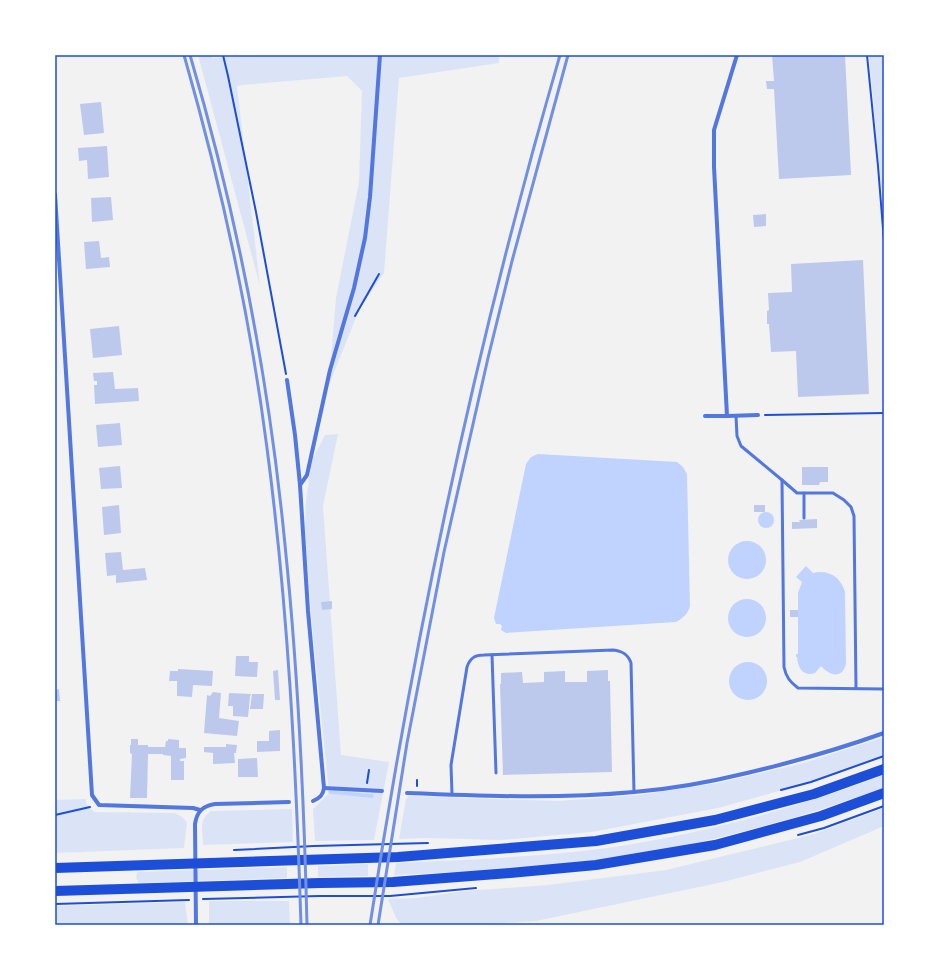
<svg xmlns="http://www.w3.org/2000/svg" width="939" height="980" font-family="Helvetica,sans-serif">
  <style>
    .green { fill: #dbe4f7 }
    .water { fill: #bfd3fe }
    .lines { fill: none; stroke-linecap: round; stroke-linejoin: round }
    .stream { stroke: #bfd3fe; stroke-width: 3.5 }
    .building { fill: #bdc9ec }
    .path { stroke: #1d4ed8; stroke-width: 2 }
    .service { stroke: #5277de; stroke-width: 3 }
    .minor { stroke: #5277de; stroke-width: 4 }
    .trunk { stroke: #1d4ed8; stroke-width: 10 }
    .rail { stroke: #7290e2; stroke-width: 3 }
    .neatline { fill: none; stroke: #1d4ed8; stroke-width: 1.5 }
  </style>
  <rect width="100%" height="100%" fill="#f2f2f2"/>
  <!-- green -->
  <g class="green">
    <polygon points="198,55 211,55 212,58 253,55 499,55 499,63 399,78 384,273 360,308 322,402 330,370 336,298 359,182 362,91 347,76 243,85 237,86 260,286"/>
    <polygon points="869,55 884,55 884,218"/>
    <polygon points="338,434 323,506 341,755 389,762 374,840 315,841 313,809 329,793 311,614 305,528 306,500 312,460 325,435"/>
    <polygon points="884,737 884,756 811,782 718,808 592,832 501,840 426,838 399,839 406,799 409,796 558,801 639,795 718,783 804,763"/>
    <path d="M884 775V788C795 820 703 845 609 859 538 869 465 872 394 875L396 863C466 860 537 857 607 848 702 834 794 809 884 775Z"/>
    <polygon points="86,799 86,804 94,812 175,813 182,817 187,822 184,848 55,853 55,800"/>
    <polygon points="884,808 884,826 800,862 723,882 536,921 475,925 402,925 396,918 388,899 416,898 466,891 548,885 666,870 814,834"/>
    <path d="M292 809 293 842 203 845C203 831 198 820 211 811Z"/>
    <polygon points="368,864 368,876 318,877 318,866"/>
    <polygon points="287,867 287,878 139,883 136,878 55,879 136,878 137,872"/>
    <polygon points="209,901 289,901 290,925 209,925"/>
    <polygon points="185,902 188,925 55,925 55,906"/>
  </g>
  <!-- water -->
  <g class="water">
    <path d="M538 454 677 462 683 467 687 474 690 606C688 614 683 618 676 622L506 633 501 630 502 626 500 624H496L494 618 526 464 531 457Z"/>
    <circle cx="766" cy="520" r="8"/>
    <circle cx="747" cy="560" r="19"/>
    <path d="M806 566 813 573C828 569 841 577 845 592L846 664C842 680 829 675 821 666L815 673C803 677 798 668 797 657H796V654H798V593L802 582 796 577Z"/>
    <circle cx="747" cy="618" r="19"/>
    <circle cx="748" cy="681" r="19"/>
  </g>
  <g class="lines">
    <!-- stream -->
    <polyline class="stream" points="330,792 372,796"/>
  </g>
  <!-- building -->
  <g class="building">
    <polygon points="772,55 845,55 851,175 779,179 774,89 767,89 766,81 774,81"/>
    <polygon points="101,102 104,133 84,135 80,104"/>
    <polygon points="107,146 109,177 88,179 87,160 79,161 78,148"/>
    <polygon points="111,197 113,220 92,222 91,198"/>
    <polygon points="766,214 766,226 754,227 753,215"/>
    <polygon points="99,241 101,258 109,257 110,267 86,269 84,242"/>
    <polygon points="863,260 869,394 798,397 796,351 771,352 769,324 767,324 767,311 769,310 768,293 792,292 791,264"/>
    <polygon points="119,326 122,355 93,358 90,329"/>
    <polygon points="113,372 115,389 138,388 139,401 95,404 94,385 97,385 97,381 94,381 93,373"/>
    <polygon points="120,423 122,445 98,447 96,425"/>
    <polygon points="120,466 122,488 101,489 99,468"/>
    <polygon points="802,467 828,467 828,482 820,482 819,485 802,485"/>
    <polygon points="119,505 121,533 104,535 102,507"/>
    <rect x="754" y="505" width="11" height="7"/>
    <polygon points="817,519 817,528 792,529 792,522 800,522 799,520"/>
    <polygon points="121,552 123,570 145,568 147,580 116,583 116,575 107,576 105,553"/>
    <polygon points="332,601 332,609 322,610 321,602"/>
    <rect x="790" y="610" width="8" height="7"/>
    <polygon points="236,656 249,656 249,662 258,662 257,677 235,676"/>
    <polygon points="178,669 213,671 212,686 193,685 192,697 177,696 177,681 169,681 170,671 178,671"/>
    <polygon points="278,670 280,700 275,700 273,671"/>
    <polygon points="608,670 608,681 610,681 612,772 503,775 500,684 501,684 501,673 522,672 523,683 544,682 544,672 565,671 565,682 587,682 587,671"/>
    <polygon points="59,689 60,701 55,701 55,690"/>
    <polygon points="213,692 221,693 219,718 239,721 237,736 204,733 207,695 210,696"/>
    <polygon points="229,693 251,694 250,697 248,717 233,716 233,706 228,706"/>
    <polygon points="252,694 264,694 263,709 250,709"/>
    <polygon points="280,730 280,751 257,752 257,741 269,741 269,731"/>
    <polygon points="131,739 138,739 138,745 148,745 148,747 165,747 166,741 168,741 168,739 179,740 179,748 186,748 186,758 180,759 180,761 184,761 184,780 171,780 171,756 163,755 163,754 148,754 147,798 130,798 132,754 130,753 130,745 131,745"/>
    <polygon points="226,744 237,745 236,753 234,753 235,763 213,764 213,753 204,752 204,747 226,747"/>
    <polygon points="257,758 258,777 238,777 238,759"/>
  </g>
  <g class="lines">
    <!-- path -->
    <g class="path">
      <polyline points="223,55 228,76 256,212 286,374"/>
      <polyline points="867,55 878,166 884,241"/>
      <polyline points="355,316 379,274"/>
      <polyline points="765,415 884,413"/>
      <polyline points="367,783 369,770"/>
      <polyline points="417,786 417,780"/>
      <polyline points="781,790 811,782 884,756"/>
      <polyline points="55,815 90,807"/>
      <polyline points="798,835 824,828 884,806"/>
      <polyline points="234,850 314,846 428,843"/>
      <polyline points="203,899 319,896 390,896 476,888"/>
      <polyline points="55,904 189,900"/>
    </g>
    <!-- service -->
    <g class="service">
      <path d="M736 416 737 436 741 446 782 480 784 667C786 677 790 682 798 688L884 689"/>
      <polyline points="782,480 797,493 833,493 844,500 851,507 854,516 856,688"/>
      <polyline points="804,493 804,518"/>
      <polyline points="492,655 496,773"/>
      <path d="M452 794 451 765 467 667C470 658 475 655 484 655L613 650C622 651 628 654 631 663L634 792"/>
    </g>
    <!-- minor -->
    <g class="minor">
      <polyline points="55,194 92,795 99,805 193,808 200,810"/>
      <path d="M287 380 295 435 300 485 308 611 324 788C323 795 320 798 313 801"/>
      <polyline points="705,416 727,416 714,167 714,130 737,55"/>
      <polyline points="727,416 758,415"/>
      <polyline points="300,485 307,475 330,370 354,288 365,238 370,197 380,55"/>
      <polyline points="324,788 382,791"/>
      <path d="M407 793C482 796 559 799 634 792 672 789 710 782 747 773 794 762 839 749 884 733"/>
      <path d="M196 925 195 824C197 811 203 806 215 804L289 802"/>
    </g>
    <!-- trunk -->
    <g class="trunk">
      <polyline points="55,868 398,857 596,841 715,820 814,794 884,769"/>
      <polyline points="55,891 320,883 393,882 510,873 596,865 715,845 821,816 884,793"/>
    </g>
    <!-- rail -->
    <g class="rail">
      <path d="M184 55C221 184 250 316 267 448 288 607 296 766 301 925"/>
      <path d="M190 55C237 215 269 379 285 545 298 671 304 798 307 925"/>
      <path d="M370 925C415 632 477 340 560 55"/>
      <polyline points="378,925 407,743 444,552 488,358 512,261 568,55"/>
    </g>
  </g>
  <!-- border -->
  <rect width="939" height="980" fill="none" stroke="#ffffff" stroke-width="112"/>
  <rect x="56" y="56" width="827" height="868" class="neatline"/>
</svg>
